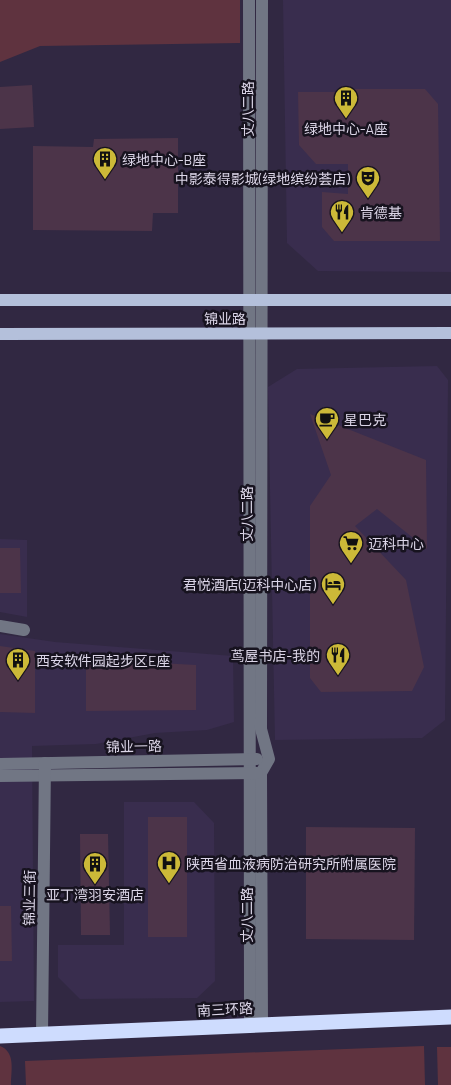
<svg xmlns="http://www.w3.org/2000/svg" width="451" height="1085" font-family="Barlow,'Noto Sans SC',sans-serif">
  <style>
    .built { fill: #392d4e }
    .green { fill: #5f333f }
    .building { fill: #4c3449 }
    .lines { fill: none; stroke-linecap: round; stroke-linejoin: round }
    .minor { stroke: #717684; stroke-width: 12 }
    .major { stroke: #b4c0db; stroke-width: 12 }
    .highway { stroke: #cedcfe; stroke-width: 15 }
    .labels { text-anchor: middle; dominant-baseline: central; stroke-width: 5; stroke-linejoin: round; paint-order: stroke }
    .street-label { font-size: 14px; fill: #dbd5e7; stroke: #17131f }
    .poi-label { font-size: 14px; fill: #dbd5e7; stroke: #17131f; text-anchor: start }
  </style>
  <rect width="100%" height="100%" fill="#312842"/>
  <!-- built -->
  <g class="built">
    <polygon points="283,0 451,0 451,272 318,271 287,243"/>
    <polygon points="437,366 448,380 445,720 422,738 275,740 268,387 297,369"/>
    <polygon points="0,539 27,540 27,617 0,612"/>
    <polygon points="0,634 55,642 233,656 234,722 207,730 155,733 96,744 32,746 34,1001 0,1002"/>
    <polygon points="124,802 194,802 214,823 215,981 197,998 80,999 58,977 58,945 124,945"/>
  </g>
  <!-- green -->
  <g class="green">
    <polygon points="0,0 240,0 240,43 40,46 0,62"/>
    <path d="M0 1046C16 1052 11 1071 11 1085H0Z"/>
    <polygon points="424,1046 425,1085 26,1085 25,1061"/>
    <polygon points="437,1047 451,1047 451,1085 438,1085"/>
  </g>
  <!-- building -->
  <g class="building">
    <polygon points="32,85 34,127 0,129 0,87"/>
    <polygon points="347,89 425,89 438,104 440,241 334,241 322,227 322,192 348,194 348,164 316,164 299,145 298,92 347,92"/>
    <polygon points="178,138 178,213 153,213 152,231 33,230 33,146 93,147 94,139"/>
    <polygon points="310,414 426,460 427,549 377,509 355,526 406,580 424,667 412,691 321,692 310,678 310,506 331,475"/>
    <polygon points="0,548 20,548 21,593 0,593"/>
    <polygon points="0,646 35,651 35,713 0,712"/>
    <polygon points="86,659 196,665 196,710 86,711"/>
    <rect x="148" y="817" width="39" height="120"/>
    <polygon points="306,827 415,828 414,940 306,939"/>
    <polygon points="80,834 108,834 110,935 81,935"/>
    <polygon points="0,906 11,906 12,961 0,961"/>
  </g>
  <g class="lines">
    <!-- minor -->
    <g class="minor">
      <polyline points="249,0 250,1025"/>
      <polyline points="262,0 261,729 269,759 261,773 262,1024"/>
      <polyline points="0,626 24,630"/>
      <polyline points="0,764 257,759"/>
      <polyline points="0,776 257,773"/>
      <polyline points="42,1034 45,763"/>
    </g>
    <!-- major -->
    <g class="major">
      <polyline points="0,300 451,300"/>
      <polyline points="0,334 451,333"/>
    </g>
    <!-- highway -->
    <polyline class="highway" points="0,1036 451,1017"/>
  </g>
  <!-- icons -->
  <defs>
    <g id="building-pin" transform="scale(1.25)"><path d="M0 17L-7.5 6A9.5 9.5 0 1 1 7.5 6Z" fill="#ccb938" stroke="#17131f"/><path d="M-4-6H4V6H1V3H-1V6H-4ZM-2.5-4.3h1.7v1.8h-1.7ZM.8-4.3h1.7v1.8H.8ZM-2.5-1h1.7V.8h-1.7ZM.8-1h1.7V.8H.8Z" fill="#111"/></g>
    <g id="theatre-pin" transform="scale(1.25)"><path d="M0 17L-7.5 6A9.5 9.5 0 1 1 7.5 6Z" fill="#ccb938" stroke="#17131f"/><path d="M-5-5.5Q0-4 5-5.5V0Q5 5 0 6Q-5 5-5 0ZM-3.3-2.5H-1v1.5H-3.3ZM1-2.5H3.3v1.5H1ZM-2.8 1Q0 5.5 2.8 1Z" fill="#111"/></g>
    <g id="restaurant-pin" transform="scale(1.25)"><path d="M0 17L-7.5 6A9.5 9.5 0 1 1 7.5 6Z" fill="#ccb938" stroke="#17131f"/><path d="M-5-6h1v4h1v-4h1v4h1v-4h1v5L-1.5 .5V6h-2V.5L-5-1ZM5-6V6H3V1.5H1.5Q1.5-4 5-6Z" fill="#111"/></g>
    <g id="cafe-pin" transform="scale(1.25)"><path d="M0 17L-7.5 6A9.5 9.5 0 1 1 7.5 6Z" fill="#ccb938" stroke="#17131f"/><path d="M-5.5-4.5H6V0H3Q3 3.5 0 3.5H-2.5Q-5.5 3.5-5.5 0ZM3-3.2v2h1.7v-2ZM-6 4.5H4V6H-6Z" fill="#111"/></g>
    <g id="supermarket-pin" transform="scale(1.25)"><path d="M0 17L-7.5 6A9.5 9.5 0 1 1 7.5 6Z" fill="#ccb938" stroke="#17131f"/><path d="M-6-5.5h2.5l.6 2H6L4.5 2H-2.5L-4.4-4H-6ZM-1.5 3.2a1.3 1.3 0 1 0 .1 0ZM3 3.2a1.3 1.3 0 1 0 .1 0Z" fill="#111"/></g>
    <g id="hotel-pin" transform="scale(1.25)"><path d="M0 17L-7.5 6A9.5 9.5 0 1 1 7.5 6Z" fill="#ccb938" stroke="#17131f"/><path d="M-6-4.5h1.5V1H6V5H4.5V3h-9V5H-6ZM-4 0a1.8 1.8 0 1 1 3.6 0ZM.5 0V-2.5h3Q6-2.5 6 0Z" fill="#111"/></g>
    <g id="hospital-pin" transform="scale(1.25)"><path d="M0 17L-7.5 6A9.5 9.5 0 1 1 7.5 6Z" fill="#ccb938" stroke="#17131f"/><path d="M-5-5h3v3.5h4V-5h3V5h-3V1.5h-4V5h-3Z" fill="#111"/></g>
  </defs>
  <g fill-rule="evenodd">
    <use href="#building-pin" x="346" y="98"/>
    <use href="#building-pin" x="105" y="159"/>
    <use href="#theatre-pin" x="368" y="178"/>
    <use href="#restaurant-pin" x="342" y="212"/>
    <use href="#cafe-pin" x="327" y="419"/>
    <use href="#supermarket-pin" x="351" y="543"/>
    <use href="#hotel-pin" x="333" y="584"/>
    <use href="#restaurant-pin" x="338" y="655"/>
    <use href="#building-pin" x="18" y="660"/>
    <use href="#hospital-pin" x="169" y="863"/>
    <use href="#building-pin" x="95" y="864"/>
  </g>
  <g class="labels">
    <!-- street labels -->
    <g class="street-label">
      <text transform="translate(247 109) rotate(-90)">丈八二路</text>
      <text x="225" y="318">锦业路</text>
      <text transform="translate(246 514) rotate(-90)">丈八二路</text>
      <text transform="translate(134 746) rotate(-1)">锦业一路</text>
      <text transform="translate(29 898) rotate(-89)">锦业三街</text>
      <text transform="translate(246 915) rotate(-90)">丈八二路</text>
      <text transform="translate(225 1009) rotate(-3)">南三环路</text>
    </g>
    <!-- poi labels -->
    <g class="poi-label">
      <text x="346" y="128" text-anchor="middle">绿地中心-A座</text>
      <text x="122" y="159">绿地中心-B座</text>
      <text x="350" y="178" text-anchor="end">中影泰得影城(绿地缤纷荟店)</text>
      <text x="360" y="212">肯德基</text>
      <text x="344" y="419">星巴克</text>
      <text x="368" y="543">迈科中心</text>
      <text x="316" y="584" text-anchor="end">君悦酒店(迈科中心店)</text>
      <text x="320" y="655" text-anchor="end">茑屋书店-我的</text>
      <text x="36" y="660">西安软件园起步区E座</text>
      <text x="186" y="863">陕西省血液病防治研究所附属医院</text>
      <text x="95" y="894" text-anchor="middle">亚丁湾羽安酒店</text>
    </g>
  </g>
</svg>
